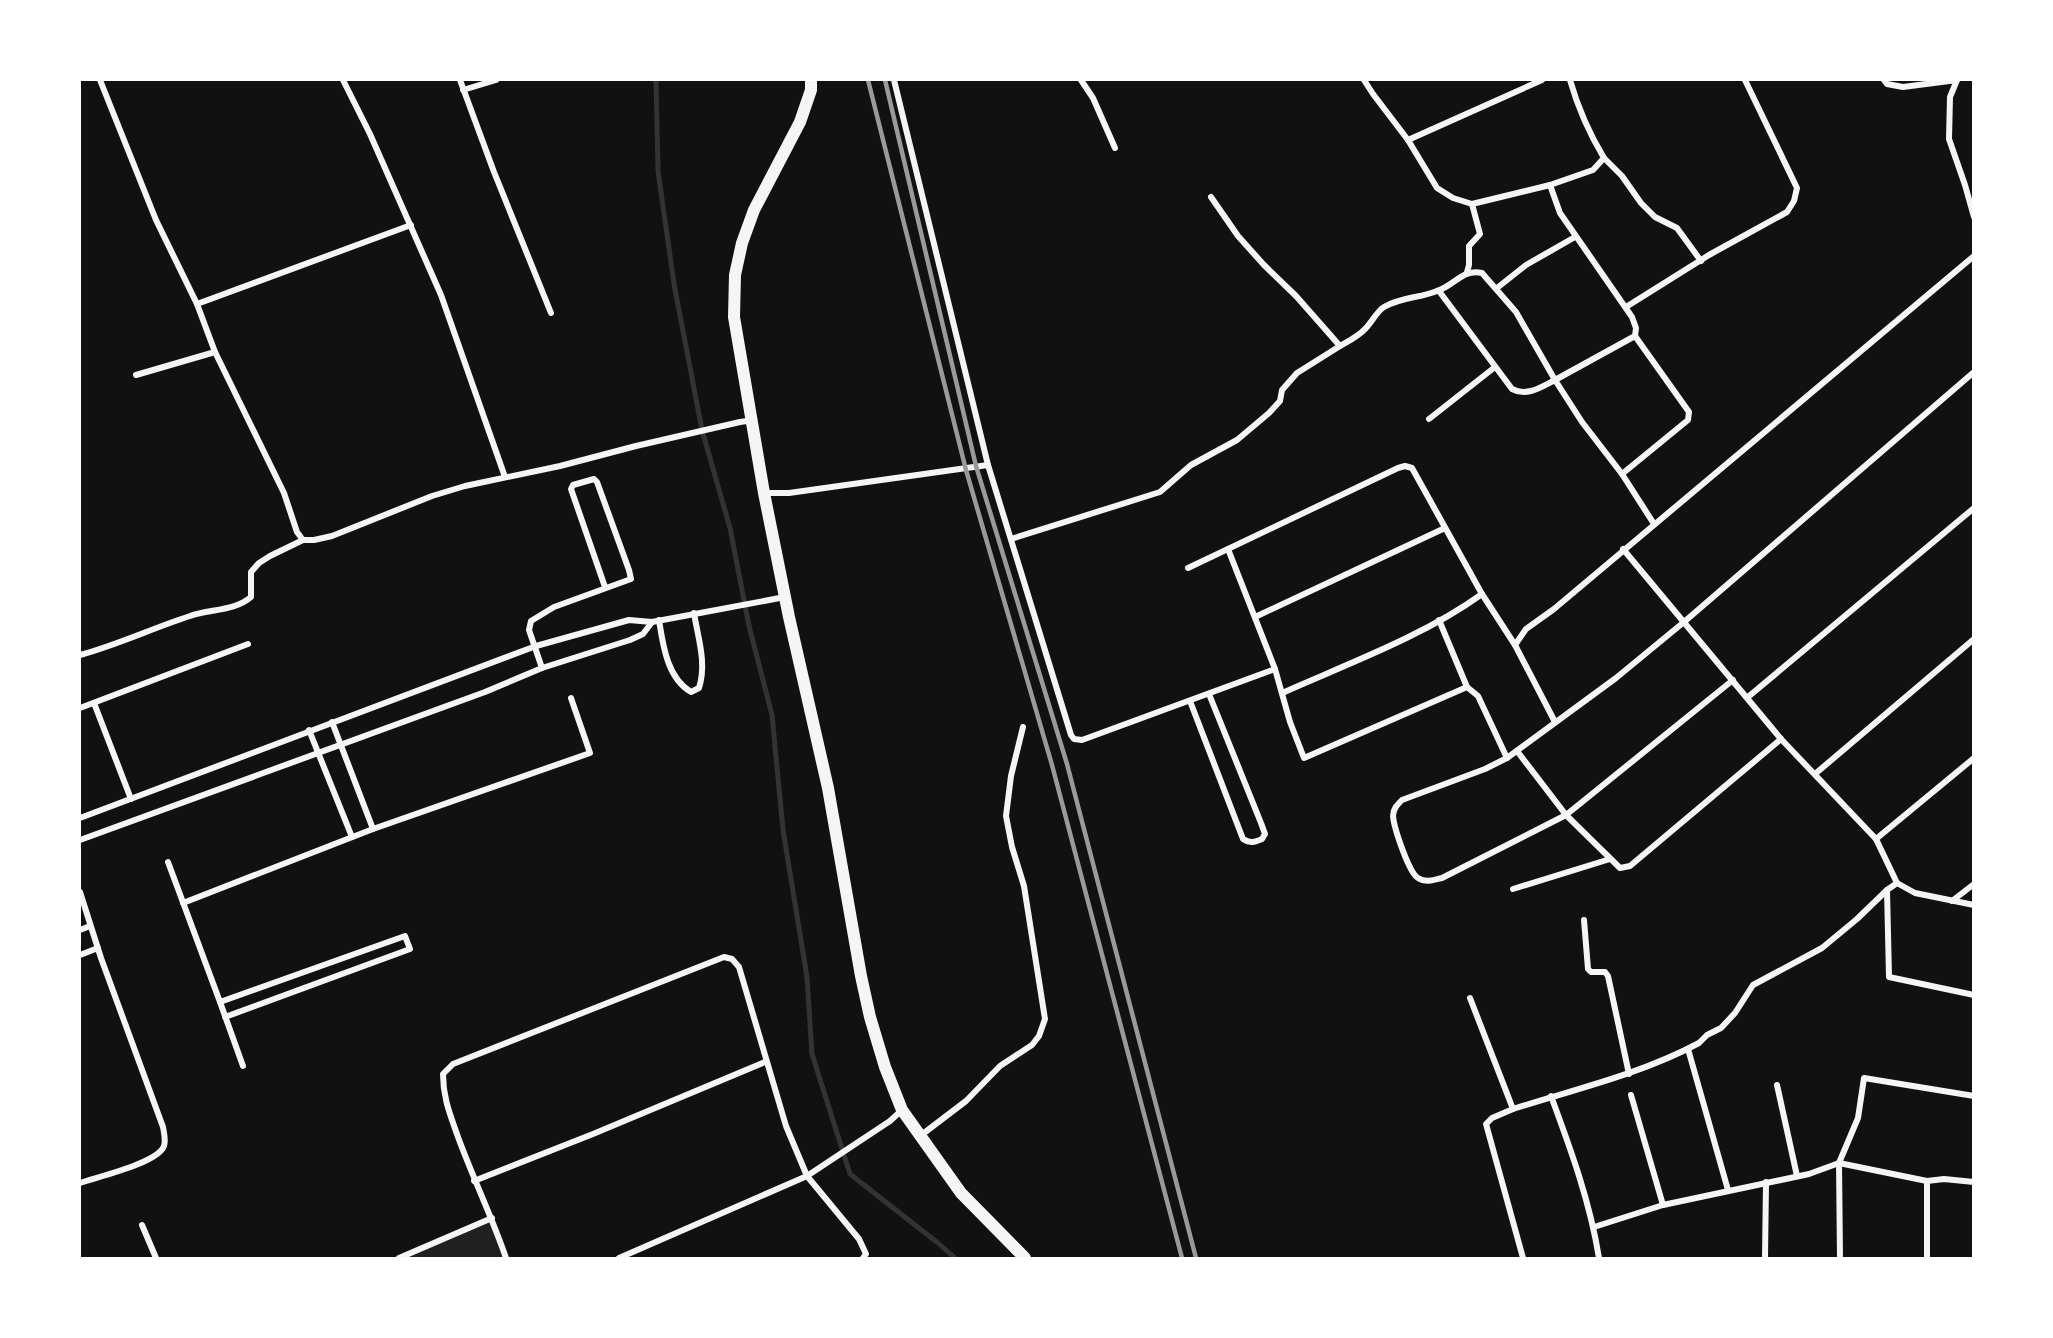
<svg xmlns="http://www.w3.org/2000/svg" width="2053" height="1338" font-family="Mulish,sans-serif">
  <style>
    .green { fill: #202020 }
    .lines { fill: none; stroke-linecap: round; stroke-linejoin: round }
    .stream { stroke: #333; stroke-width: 5 }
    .minor { stroke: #f5f5f5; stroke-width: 6 }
    .secondary { stroke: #f5f5f5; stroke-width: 12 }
    .rail { stroke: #9a9a9a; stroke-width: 4.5 }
  </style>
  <rect width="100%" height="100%" fill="#111"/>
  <!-- green -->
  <polygon class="green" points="492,1218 506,1258 400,1258"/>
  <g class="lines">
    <!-- stream -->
    <polyline class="stream" points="656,80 658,171 674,284 702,430 730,528 749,626 772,715 783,830 807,977 812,1054 850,1174 938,1243 955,1258"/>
    <!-- minor -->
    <g class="minor">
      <polyline points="100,80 156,220 197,304 215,352 284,493 297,532 303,540 314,540 332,536 432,496 465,486 560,466 636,446 740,422 747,421 751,425"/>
      <polyline points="343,80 370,134 441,295 505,477"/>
      <polyline points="460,80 494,172 551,313"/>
      <polyline points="1081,80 1093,98 1115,148"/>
      <polyline points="1364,80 1373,94 1408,140 1437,188 1453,198 1472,204 1550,185"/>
      <path d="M1570 80C1578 108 1589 133 1604 158L1593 170 1550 185 1560 213 1632 317 1636 328 1635 336 1555 380 1582 422 1622 474 1654 524"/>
      <polyline points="1884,80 1887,84 1903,87 1957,80"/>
      <polyline points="1957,80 1950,97 1949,139 1965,185 1974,217"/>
      <polyline points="463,90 496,80"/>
      <polyline points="1408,140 1542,80"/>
      <polyline points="1604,158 1622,176 1641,203 1655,217 1677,228 1701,261"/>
      <polyline points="1467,272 1469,265 1469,246 1480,234 1472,204"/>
      <polyline points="1497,288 1526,265 1575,237"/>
      <polyline points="197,304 411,225"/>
      <polyline points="1626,307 1709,255 1787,212 1794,201 1797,188 1745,80"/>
      <path d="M1340 346C1349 341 1359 336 1366 328 1372 322 1377 311 1384 307 1401 297 1420 298 1437 291 1454 286 1463 268 1482 273L1516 312 1555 380C1541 387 1527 397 1512 389L1439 291"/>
      <polyline points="136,375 215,352"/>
      <polyline points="1429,419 1495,367"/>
      <polyline points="988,465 1071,735 1074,739 1082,740 1275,669"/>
      <polyline points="1622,474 1688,420 1689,412 1635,336"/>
      <polyline points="764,493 789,493 988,465 894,80"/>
      <polyline points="1011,539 1160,492 1191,465 1237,440 1269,413 1280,401 1282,390 1297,373 1340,346 1296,296 1264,265 1238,236 1211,197"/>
      <polyline points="1228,549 1275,669 1290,722 1304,758 1467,687"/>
      <polyline points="1623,549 1781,739 1876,839 1897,883"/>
      <polyline points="1188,568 1398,468 1405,466 1412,468 1482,594 1515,645 1555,722"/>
      <polyline points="1255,617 1445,528"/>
      <path d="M659 620C663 645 667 678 691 692L699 688C707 663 698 638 694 613"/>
      <polyline points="1439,620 1467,687 1478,696 1507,758"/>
      <polyline points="1515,645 1526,629 1554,609 1974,256"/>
      <path d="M80 655C117 645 153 628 190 616 210 609 235 611 251 597V572L259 563 270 556 303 540"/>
      <polyline points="542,668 529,630 531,621 554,607 631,579 629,570 597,482 594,479 573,485 571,489 605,587"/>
      <path d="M1733 680 1566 815 1442 878C1434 880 1426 883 1418 878 1409 873 1394 828 1393 816 1393 809 1397 805 1402 800L1485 769 1507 758 1616 678 1684 622 1974 372"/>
      <path d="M1282 693C1347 664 1424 636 1482 594"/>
      <polyline points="1748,697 1974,508"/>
      <path d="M1190 701 1243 839C1250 844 1255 842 1262 839L1265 834 1261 823 1209 694"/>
      <polyline points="94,703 131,799"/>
      <polyline points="80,708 248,644"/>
      <polyline points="332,722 373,829"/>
      <polyline points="309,730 352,837"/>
      <polyline points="1517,751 1566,815 1620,868 1630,866 1781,739"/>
      <polyline points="1815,774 1974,639"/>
      <polyline points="80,818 536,646 629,620 652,622 785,597"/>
      <polyline points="1876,839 1974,758"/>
      <polyline points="80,840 485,692 542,668 630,640 643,634 652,622"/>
      <polyline points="168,862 220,1002 405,936 410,949 225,1017"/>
      <polyline points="1897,883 1887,890 1889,977 1974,995"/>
      <polyline points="1897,883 1915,893 1974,905"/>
      <polyline points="1513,889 1610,859"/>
      <path d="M80 892 101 958 163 1127C164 1133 166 1140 164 1146 158 1163 97 1177 80 1183"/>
      <polyline points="1952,901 1974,884"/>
      <polyline points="183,903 373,829 590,753 571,698"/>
      <polyline points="1584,920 1588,969 1591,972 1605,972 1608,976 1629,1074"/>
      <polyline points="80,930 90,926"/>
      <polyline points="80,955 98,948"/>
      <path d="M1470 998 1513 1109C1576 1089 1641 1074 1699 1043L1707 1035 1721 1028 1735 1013 1753 985 1822 948 1857 919 1887 890"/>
      <polyline points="220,1002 243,1066"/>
      <polyline points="1688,1049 1728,1190"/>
      <polyline points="1777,1085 1797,1176"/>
      <polyline points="1631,1095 1663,1205"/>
      <path d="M1551 1096C1571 1150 1590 1202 1599 1258"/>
      <polyline points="1513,1109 1492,1118 1486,1124 1523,1258"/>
      <polyline points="920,1136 966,1101 1000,1066 1032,1045 1039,1036 1045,1019 1024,886 1012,847 1006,816 1011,776 1023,727"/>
      <polyline points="474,1181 593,1134 765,1062"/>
      <polyline points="1927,1181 1927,1258"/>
      <polyline points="142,1225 156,1258"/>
      <polyline points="1594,1227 1663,1205 1809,1174 1839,1163 1927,1181 1944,1179 1974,1182"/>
      <polyline points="399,1258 492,1218"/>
      <path d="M506 1258C492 1217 473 1178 458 1137 450 1114 443 1098 443 1074L453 1064 724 957 732 959 739 967 786 1126 807 1176 859 1239 866 1254 863 1258"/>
      <polyline points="619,1258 807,1176 890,1121 902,1110"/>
      <polyline points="1765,1258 1766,1182"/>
      <polyline points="1840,1258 1839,1163 1858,1118 1864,1078 1974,1096"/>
    </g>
    <!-- secondary -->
    <polyline class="secondary" points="811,80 811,90 800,122 754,210 742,243 735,275 734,317 764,493 789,617 828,788 861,976 870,1017 885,1067 902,1110 961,1193 1025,1258"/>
    <!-- rail -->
    <g class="rail">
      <polyline points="868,80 966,470 1052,765 1182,1258"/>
      <polyline points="885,80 976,466 1067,764 1196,1258"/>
    </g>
  </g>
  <!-- border -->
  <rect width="2053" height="1338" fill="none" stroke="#ffffff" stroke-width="162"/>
</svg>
